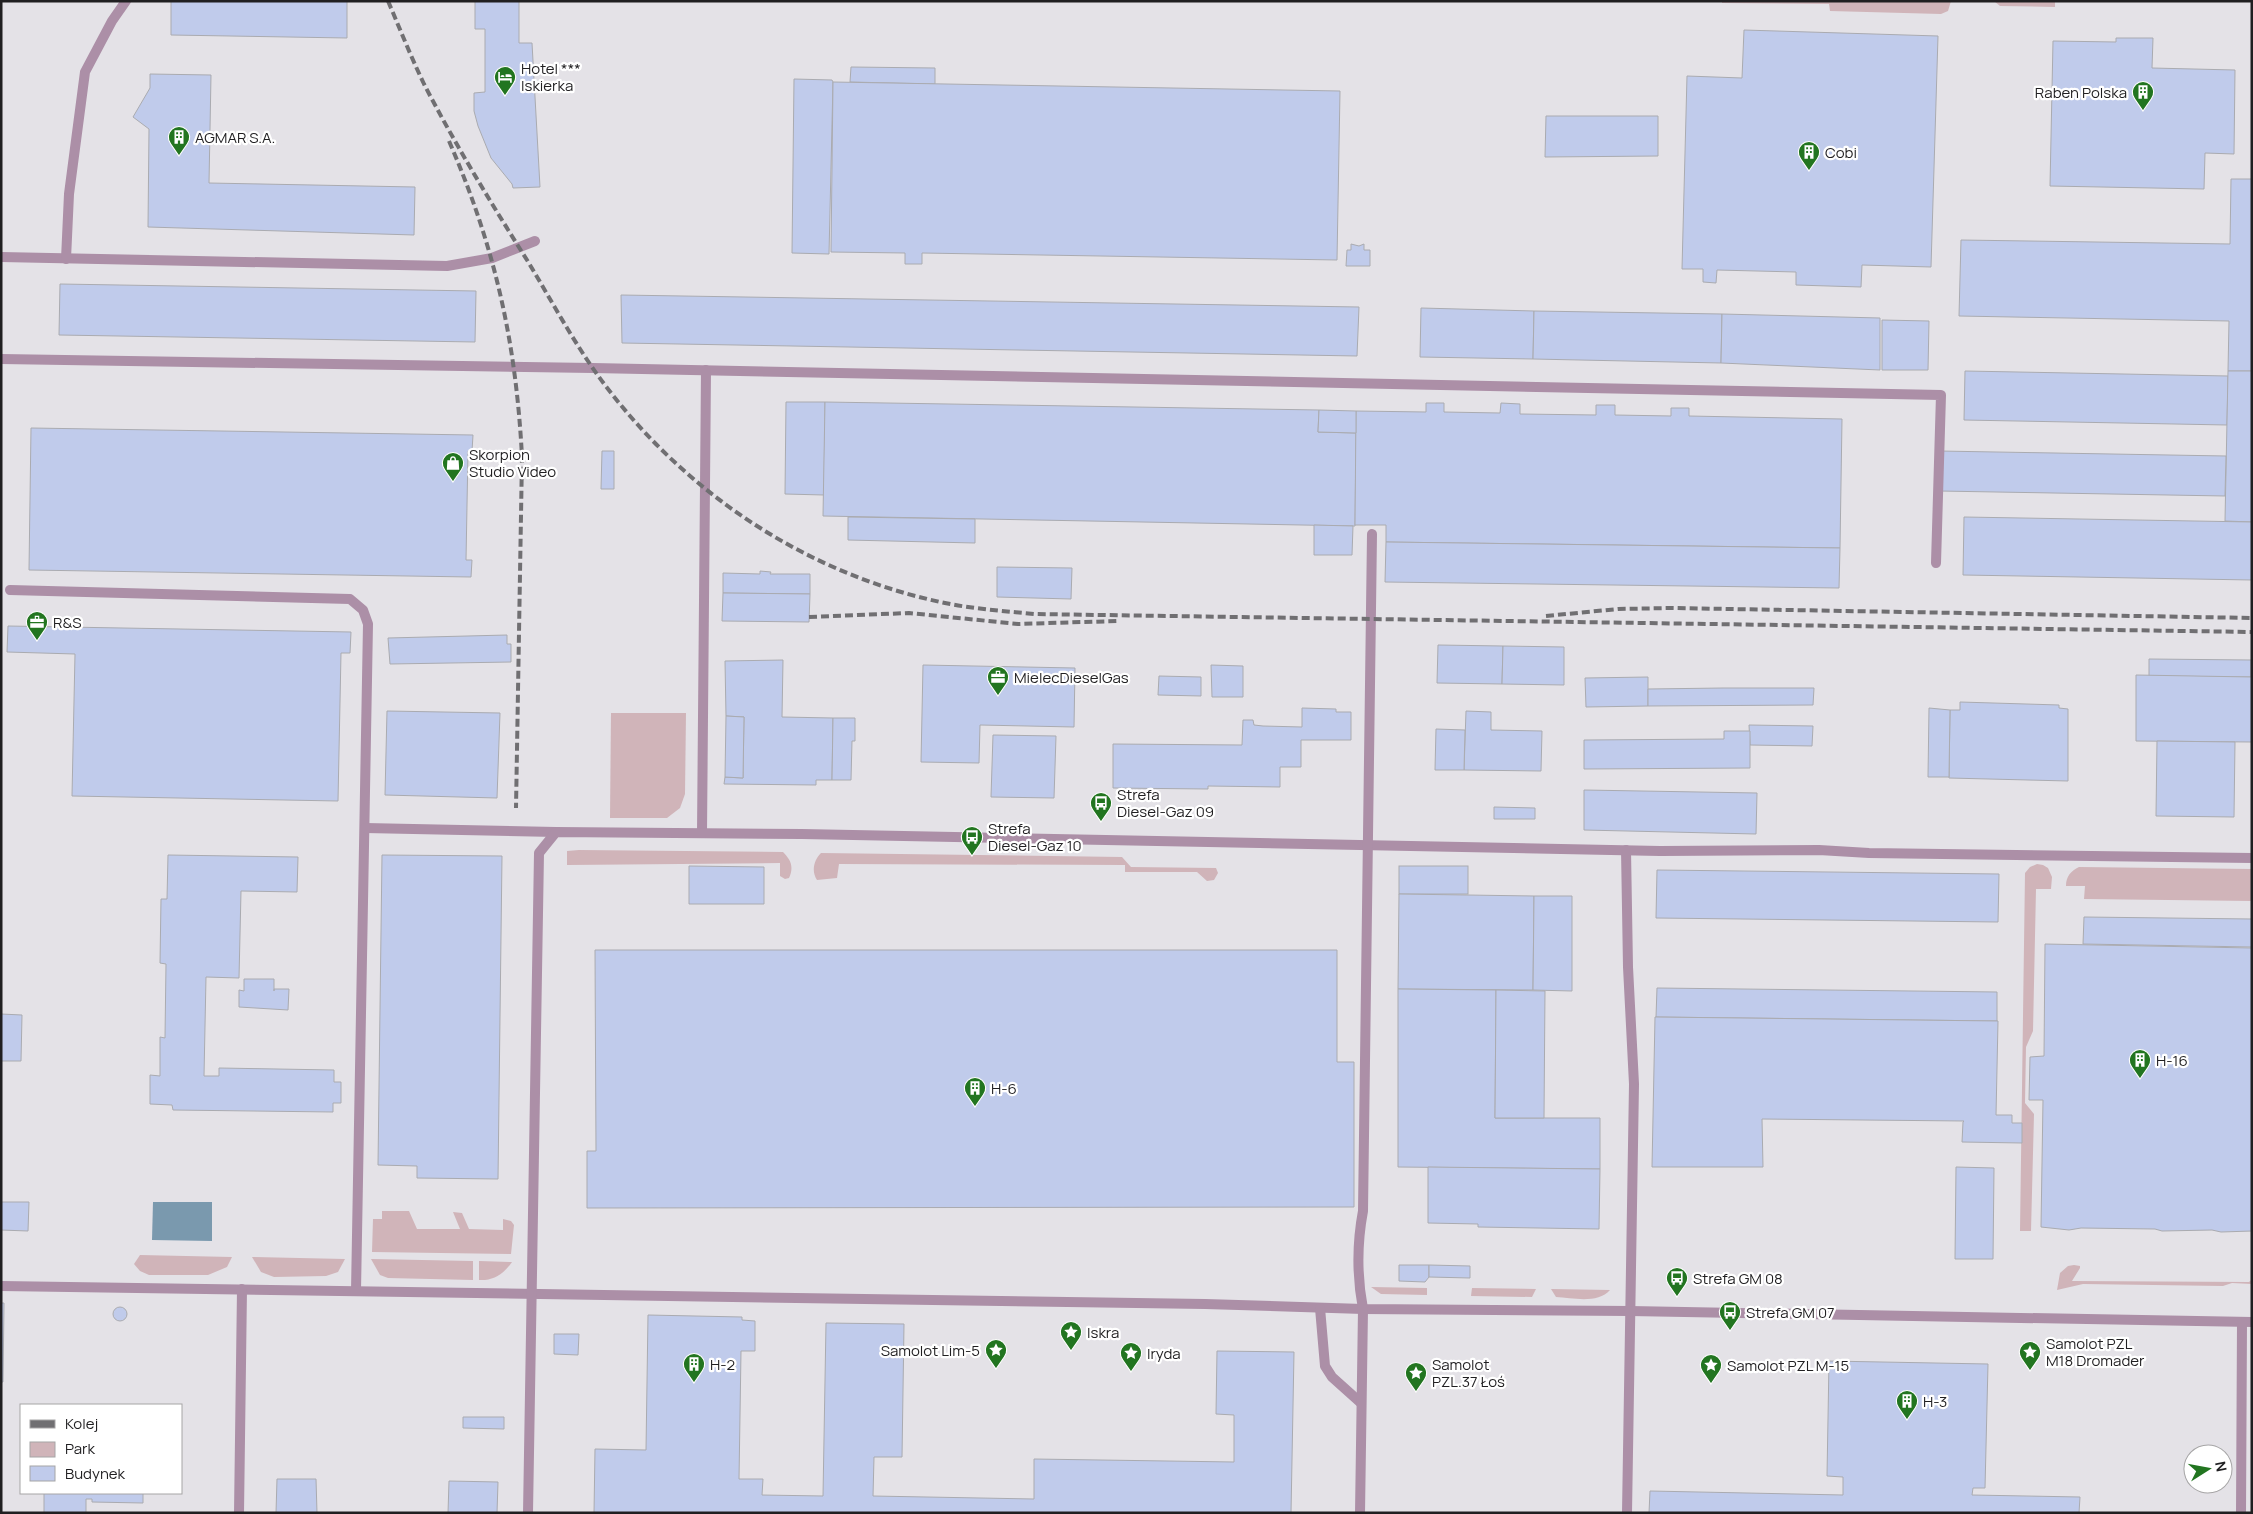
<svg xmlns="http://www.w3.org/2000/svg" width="2253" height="1514" font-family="Manrope,sans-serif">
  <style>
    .green { fill: #d0b4b9 }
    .water { fill: #7a99ae }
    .building { fill: #c0cbeb; stroke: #aaabb0 }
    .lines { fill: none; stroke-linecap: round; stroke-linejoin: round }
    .lane { stroke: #ac8fa7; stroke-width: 10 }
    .rail { stroke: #706f72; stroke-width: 4; stroke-dasharray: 8 4; stroke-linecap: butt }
    .labels { text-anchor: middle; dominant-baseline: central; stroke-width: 4.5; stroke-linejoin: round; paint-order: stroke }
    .poi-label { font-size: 15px; fill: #201f21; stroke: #fff; text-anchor: start }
  </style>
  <rect width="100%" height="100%" fill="#e4e2e7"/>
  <!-- green -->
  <g class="green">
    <polygon points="1722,1 1951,1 1948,11 1941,14 1830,11 1829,4 1722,3"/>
    <polygon points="1994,1 2055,1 2055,7 2000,6"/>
    <polygon points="611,713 686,713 685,794 680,808 667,818 610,818"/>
    <path d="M579 850 783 852C791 860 794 867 789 878L785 879 780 876V863L567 865V851Z"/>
    <path d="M821 853 1122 857 1131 867 1216 868 1218 873 1214 880 1207 881 1197 872H1125V865L839 864 837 878 817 880C811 871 814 860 821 853Z"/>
    <polygon points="2037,864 2043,865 2048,868 2052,877 2051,889 2036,889 2033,1031 2026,1047 2025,1103 2034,1114 2031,1231 2020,1231 2025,873 2030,867"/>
    <path d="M2079 867 2252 869V901L2084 899 2085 886H2066C2066 876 2071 871 2079 867Z"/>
    <polygon points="382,1211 409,1211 417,1229 460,1229 453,1212 462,1213 469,1229 503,1230 503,1219 511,1221 514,1225 511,1254 372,1252 373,1219 382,1219"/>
    <polygon points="140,1255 232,1257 227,1267 208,1275 149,1275 140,1271 134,1264"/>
    <polygon points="252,1257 345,1259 338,1272 326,1276 274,1277 261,1272"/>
    <polygon points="371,1259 473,1261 473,1280 388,1278 380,1275"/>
    <path d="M479 1261 512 1262C504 1274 493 1281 479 1280Z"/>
    <polygon points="2074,1265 2080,1266 2080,1268 2072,1281 2249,1282 2252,1279 2252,1284 2232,1283 2223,1286 2083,1284 2057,1290 2060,1273 2068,1266"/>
    <polygon points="1371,1287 1427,1288 1427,1295 1381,1294"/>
    <polygon points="1472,1288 1536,1289 1532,1297 1471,1296"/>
    <path d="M1551 1289 1610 1290C1598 1304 1573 1298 1556 1297Z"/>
  </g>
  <!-- water -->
  <polygon class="water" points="153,1202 212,1202 212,1241 152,1240"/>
  <!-- building -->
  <g class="building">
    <polygon points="171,1 347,1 347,38 171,35"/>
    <polygon points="475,1 519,1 519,43 532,43 540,187 513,188 512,184 491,158 478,126 474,111 474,93 485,92 485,29 475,29"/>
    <polygon points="1744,30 1938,36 1931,267 1862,265 1861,287 1796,285 1796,272 1717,270 1716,283 1703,282 1703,269 1682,269 1687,76 1742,78"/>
    <polygon points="2116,38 2153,38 2152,68 2235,70 2234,154 2205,153 2204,189 2050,186 2053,41 2116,42"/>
    <polygon points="851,67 935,68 935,84 850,82"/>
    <polygon points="150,74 211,75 209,183 415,187 414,235 148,227 149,129 133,117 150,88"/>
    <polygon points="794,79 832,80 833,82 829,254 792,253"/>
    <polygon points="833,82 1340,91 1337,260 922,253 922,264 905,264 905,253 831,252"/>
    <polygon points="1546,116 1658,116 1658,156 1545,157"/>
    <polygon points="2231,179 2252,179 2252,371 2228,371 2229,321 1959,316 1961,240 2230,244"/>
    <polygon points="1351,244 1359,246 1364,244 1364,250 1370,250 1370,266 1346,266 1347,250 1351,250"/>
    <polygon points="60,284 476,291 475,342 59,335"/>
    <polygon points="621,295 1359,307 1357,356 622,343"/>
    <polygon points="1421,308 1534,311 1533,359 1420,357"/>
    <polygon points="1534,311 1722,314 1721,363 1533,359"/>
    <polygon points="1722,314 1880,318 1880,370 1721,363"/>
    <polygon points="1882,320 1929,321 1928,370 1882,370"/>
    <polygon points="1965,371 2228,376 2227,425 1964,420"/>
    <polygon points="2228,371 2252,371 2252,522 2225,521"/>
    <polygon points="786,402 825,402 824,495 785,494"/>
    <polygon points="825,402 1319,410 1318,432 1356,433 1355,526 823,516"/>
    <polygon points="1426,403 1444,403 1444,412 1500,413 1501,403 1520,404 1520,414 1596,415 1596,405 1615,405 1615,415 1671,416 1671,408 1689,408 1689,416 1842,419 1840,548 1386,542 1386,525 1355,525 1356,411 1426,412"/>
    <polygon points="1319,410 1356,411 1356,433 1318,432"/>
    <polygon points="31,428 473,435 472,451 468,451 466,560 472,560 471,577 29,570"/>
    <polygon points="602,451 614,451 614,489 601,489"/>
    <polygon points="1939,451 2226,456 2225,496 1939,491"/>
    <polygon points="848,517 975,519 975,543 848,540"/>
    <polygon points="1964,517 2252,522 2252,580 1963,575"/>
    <polygon points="1314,525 1353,526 1352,555 1314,555"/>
    <polygon points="1386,542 1840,548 1839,588 1385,582"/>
    <polygon points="997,567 1072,568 1071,599 997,597"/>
    <polygon points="760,571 771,572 770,574 810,574 810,594 723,593 723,573 760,574"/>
    <polygon points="723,593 810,594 809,622 722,621"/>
    <polygon points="8,626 351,632 350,653 341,653 338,801 72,796 75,654 7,652"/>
    <polygon points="507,635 507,644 511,644 511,662 390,664 388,638"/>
    <polygon points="1438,645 1503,646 1502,684 1437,683"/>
    <polygon points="1503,646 1564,647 1564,685 1502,684"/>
    <polygon points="2149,659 2251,660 2251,677 2149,676"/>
    <polygon points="783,660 782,717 833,718 832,780 816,780 816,785 724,784 725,777 743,778 744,717 726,716 725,661"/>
    <polygon points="923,665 1075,668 1074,727 980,725 979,763 921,762"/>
    <polygon points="1211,665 1243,666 1243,697 1212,697"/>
    <polygon points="2136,675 2252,677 2252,742 2136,741"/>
    <polygon points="1159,676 1201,677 1201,696 1158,695"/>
    <polygon points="1648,677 1648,706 1586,707 1585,678"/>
    <polygon points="1723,688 1814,688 1813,705 1648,706 1648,689"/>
    <polygon points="1960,702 2059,705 2059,708 2068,709 2068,781 1949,778 1950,710 1960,710"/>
    <polygon points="1302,708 1336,709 1336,712 1351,712 1351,740 1301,740 1301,767 1280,767 1280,787 1208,786 1208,789 1113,788 1113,744 1242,745 1243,720 1253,720 1254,725 1263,726 1302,727"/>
    <polygon points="1929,708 1950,710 1949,777 1928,777"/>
    <polygon points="387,711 500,713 497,798 385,795"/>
    <polygon points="1466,711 1491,712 1491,730 1542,731 1541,771 1464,770"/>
    <polygon points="726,716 744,717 743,778 725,777"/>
    <polygon points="833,718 855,718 855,741 852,741 851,780 832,780"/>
    <polygon points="1749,725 1813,726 1812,746 1750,745"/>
    <polygon points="1436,729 1465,730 1464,770 1435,770"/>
    <polygon points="1724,731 1750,731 1750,768 1584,769 1584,740 1724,739"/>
    <polygon points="993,735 1056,736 1054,798 991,797"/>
    <polygon points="2157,741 2235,742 2234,817 2156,816"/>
    <polygon points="1584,790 1757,793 1756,834 1584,830"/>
    <polygon points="1494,807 1535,808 1535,819 1494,819"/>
    <polygon points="168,855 298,857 297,892 241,891 239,978 206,977 204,1076 219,1076 219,1068 334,1070 334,1082 341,1082 341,1103 333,1103 333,1112 173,1110 172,1105 150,1104 150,1075 160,1076 160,1037 165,1038 166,964 160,963 161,899 167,899"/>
    <polygon points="382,855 502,856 498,1179 417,1178 417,1166 378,1165"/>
    <polygon points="689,866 764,867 764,904 689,904"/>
    <rect x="1399" y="866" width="69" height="28"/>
    <polygon points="1657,870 1999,874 1998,922 1656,918"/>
    <polygon points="1399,894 1534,896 1533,990 1398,989"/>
    <polygon points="1534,896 1572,896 1572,991 1533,990"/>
    <polygon points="2084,917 2252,919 2252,947 2083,944"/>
    <polygon points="2045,944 2252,948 2252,1231 2221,1232 2212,1230 2162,1231 2155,1229 2081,1228 2069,1230 2041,1227 2043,1100 2029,1100 2030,1057 2044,1056"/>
    <polygon points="595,950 1337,950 1337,1062 1354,1062 1354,1207 587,1208 587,1151 596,1151"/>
    <polygon points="244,979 274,979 274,991 274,989 289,989 288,1010 239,1007 239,990 244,991"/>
    <polygon points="1657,988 1997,992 1997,1021 1656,1017"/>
    <polygon points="1398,989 1496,990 1495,1118 1600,1118 1600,1169 1398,1167"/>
    <polygon points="1496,990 1545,991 1544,1118 1495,1118"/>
    <polygon points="1,1014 22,1015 21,1061 1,1061"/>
    <polygon points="1655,1017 1998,1021 1996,1115 2012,1115 2012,1123 2022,1123 2022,1143 1962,1142 1963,1122 1964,1121 1762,1119 1763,1167 1652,1167"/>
    <polygon points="1428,1167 1600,1169 1599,1229 1478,1227 1478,1224 1428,1223"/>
    <polygon points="1956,1167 1994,1168 1993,1259 1955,1259"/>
    <polygon points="1,1202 29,1202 28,1231 1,1230"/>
    <polygon points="1399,1265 1429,1265 1429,1277 1425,1282 1399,1281"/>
    <polygon points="1429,1265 1470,1266 1470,1278 1429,1277"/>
    <polygon points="1,1303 4,1303 3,1382 1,1382"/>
    <circle cx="120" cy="1314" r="7"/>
    <polygon points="648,1315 742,1317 742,1320 755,1321 755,1351 741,1351 739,1479 763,1479 762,1495 823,1496 826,1323 904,1324 902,1457 874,1457 873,1496 1034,1499 1034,1459 1234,1462 1234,1415 1216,1414 1217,1351 1294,1352 1291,1513 594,1513 595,1449 646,1450"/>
    <polygon points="554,1334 579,1334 578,1355 554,1354"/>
    <polygon points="1829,1361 1988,1364 1985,1488 1973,1488 1972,1495 2080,1497 2079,1513 1649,1513 1650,1491 1843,1495 1843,1477 1827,1476"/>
    <polygon points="463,1417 504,1417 504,1429 463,1428"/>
    <polygon points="277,1479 316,1479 317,1513 276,1513"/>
    <polygon points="449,1481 498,1482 497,1513 448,1513"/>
    <polygon points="44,1493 143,1493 143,1503 92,1502 92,1499 86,1499 86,1513 44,1513"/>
  </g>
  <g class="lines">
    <!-- lane -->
    <g class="lane">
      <polyline points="1,257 447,266 492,258 535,241"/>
      <polyline points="66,259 69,194 85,72 112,21 126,1"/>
      <polyline points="1,359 593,368 1941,395 1936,563"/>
      <polyline points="10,590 350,599 363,610 368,624 356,1291"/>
      <polyline points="365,828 556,832"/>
      <polyline points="702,833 706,370"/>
      <polyline points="1626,850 1628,967 1634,1084 1627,1513"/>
      <polyline points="1,1286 1205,1304 1363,1309 1630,1311 2252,1322"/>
      <polyline points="1320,1308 1325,1366 1332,1377 1361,1403"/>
      <polyline points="239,1513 242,1289"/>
      <polyline points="528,1513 539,853 556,832 802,834 1660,851 1819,850 1869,853 2252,858"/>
      <path d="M1360 1513 1363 1309C1357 1277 1357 1243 1363 1211L1372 534"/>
      <polyline points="2241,1513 2242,1322"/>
    </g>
    <!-- rail -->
    <g class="rail">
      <path d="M388 1C400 29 411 57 424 84 455 144 491 203 527 260 553 303 577 349 608 389 691 497 810 575 945 603 974 609 1004 611 1034 614L2252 632"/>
      <path d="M449 141C495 247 516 342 522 457L516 808"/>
      <polyline points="1546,616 1618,609 1672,608 2252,618"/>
      <polyline points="809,617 909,613 1018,624 1117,621"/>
    </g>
  </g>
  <!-- icons -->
  <defs>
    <g id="hotel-pin" transform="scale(1.125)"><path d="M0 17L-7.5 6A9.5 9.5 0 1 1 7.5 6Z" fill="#227520" stroke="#fff"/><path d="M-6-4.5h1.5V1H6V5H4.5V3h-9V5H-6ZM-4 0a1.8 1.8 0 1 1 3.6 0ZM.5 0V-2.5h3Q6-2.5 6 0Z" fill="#fff"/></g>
    <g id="building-pin" transform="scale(1.125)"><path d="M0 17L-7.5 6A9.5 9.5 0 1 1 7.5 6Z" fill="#227520" stroke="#fff"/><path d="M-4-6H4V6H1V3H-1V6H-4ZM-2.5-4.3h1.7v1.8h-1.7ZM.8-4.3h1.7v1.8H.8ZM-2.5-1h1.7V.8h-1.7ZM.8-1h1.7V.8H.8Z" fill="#fff"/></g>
    <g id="shop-pin" transform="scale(1.125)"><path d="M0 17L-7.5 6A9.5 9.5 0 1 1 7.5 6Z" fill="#227520" stroke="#fff"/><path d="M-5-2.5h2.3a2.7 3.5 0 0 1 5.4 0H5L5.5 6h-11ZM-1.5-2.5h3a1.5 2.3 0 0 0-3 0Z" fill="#fff"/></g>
    <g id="office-pin" transform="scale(1.125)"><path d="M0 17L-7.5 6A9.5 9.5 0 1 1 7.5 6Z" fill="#227520" stroke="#fff"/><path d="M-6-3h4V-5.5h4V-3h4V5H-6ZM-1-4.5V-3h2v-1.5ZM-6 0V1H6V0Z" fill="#fff"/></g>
    <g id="bus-pin" transform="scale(1.125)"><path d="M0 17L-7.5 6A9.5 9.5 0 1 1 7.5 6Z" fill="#227520" stroke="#fff"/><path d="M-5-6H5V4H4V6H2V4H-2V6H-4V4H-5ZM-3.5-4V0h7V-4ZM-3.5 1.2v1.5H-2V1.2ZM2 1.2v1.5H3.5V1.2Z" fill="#fff"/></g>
    <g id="sight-pin" transform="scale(1.125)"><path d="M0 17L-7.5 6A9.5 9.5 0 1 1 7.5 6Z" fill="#227520" stroke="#fff"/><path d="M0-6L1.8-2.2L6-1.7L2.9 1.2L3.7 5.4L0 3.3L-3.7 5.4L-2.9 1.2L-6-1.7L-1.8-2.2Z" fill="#fff"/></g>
  </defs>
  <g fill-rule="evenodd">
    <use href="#hotel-pin" x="505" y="77"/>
    <use href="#building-pin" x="2143" y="92"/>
    <use href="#building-pin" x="179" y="137"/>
    <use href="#building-pin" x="1809" y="152"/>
    <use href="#shop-pin" x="453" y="463"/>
    <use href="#office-pin" x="37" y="622"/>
    <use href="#office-pin" x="998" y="677"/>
    <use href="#bus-pin" x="1101" y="803"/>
    <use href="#bus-pin" x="972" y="837"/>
    <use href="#building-pin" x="2140" y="1060"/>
    <use href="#building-pin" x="975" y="1088"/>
    <use href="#bus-pin" x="1677" y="1278"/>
    <use href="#bus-pin" x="1730" y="1312"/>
    <use href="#sight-pin" x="1071" y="1332"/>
    <use href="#sight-pin" x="996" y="1350"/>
    <use href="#sight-pin" x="2030" y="1352"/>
    <use href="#sight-pin" x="1131" y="1353"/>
    <use href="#building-pin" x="694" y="1364"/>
    <use href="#sight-pin" x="1711" y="1365"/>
    <use href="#sight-pin" x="1416" y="1373"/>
    <use href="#building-pin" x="1907" y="1401"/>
  </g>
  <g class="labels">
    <!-- poi labels -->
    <g class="poi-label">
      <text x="521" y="68">Hotel ***<tspan x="521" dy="17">Iskierka</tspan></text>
      <text x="2127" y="92" text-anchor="end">Raben Polska</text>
      <text x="195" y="137">AGMAR S.A.</text>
      <text x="1825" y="152">Cobi</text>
      <text x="469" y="454">Skorpion<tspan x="469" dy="17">Studio Video</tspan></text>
      <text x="53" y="622">R&amp;S</text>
      <text x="1014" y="677">MielecDieselGas</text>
      <text x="1117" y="794">Strefa<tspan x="1117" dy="17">Diesel-Gaz 09</tspan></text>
      <text x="988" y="828">Strefa<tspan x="988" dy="17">Diesel-Gaz 10</tspan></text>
      <text x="2156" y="1060">H-16</text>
      <text x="991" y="1088">H-6</text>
      <text x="1693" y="1278">Strefa GM 08</text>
      <text x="1746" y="1312">Strefa GM 07</text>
      <text x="1087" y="1332">Iskra</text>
      <text x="2046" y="1343">Samolot PZL<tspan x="2046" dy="17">M18 Dromader</tspan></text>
      <text x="980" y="1350" text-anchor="end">Samolot Lim-5</text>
      <text x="1147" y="1353">Iryda</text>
      <text x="710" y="1364">H-2</text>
      <text x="1432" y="1364">Samolot<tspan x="1432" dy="17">PZL.37 Łoś</tspan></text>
      <text x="1727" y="1365">Samolot PZL M-15</text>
      <text x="1923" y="1401">H-3</text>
    </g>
  </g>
  <!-- border -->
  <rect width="2253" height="1514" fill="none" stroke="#201f21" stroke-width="5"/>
  <!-- legend -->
  <rect x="20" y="1404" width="162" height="90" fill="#ffffff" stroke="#a6a5a6"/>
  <rect x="30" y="1420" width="25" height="8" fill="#706f72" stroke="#a6a5a6"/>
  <text x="65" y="1429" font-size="15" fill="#201f21">Kolej</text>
  <rect x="30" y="1442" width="25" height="15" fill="#d0b4b9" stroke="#a6a5a6"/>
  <text x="65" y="1454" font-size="15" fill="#201f21">Park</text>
  <rect x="30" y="1466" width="25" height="15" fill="#c0cbeb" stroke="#a6a5a6"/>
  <text x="65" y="1479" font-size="15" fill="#201f21">Budynek</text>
  <!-- north arrow -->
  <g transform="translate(2208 1469) rotate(79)"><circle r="24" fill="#ffffff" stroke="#a6a5a6"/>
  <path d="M0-4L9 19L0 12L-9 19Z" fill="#227520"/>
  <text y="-8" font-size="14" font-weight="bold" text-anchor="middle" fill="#201f21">N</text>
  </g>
</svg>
